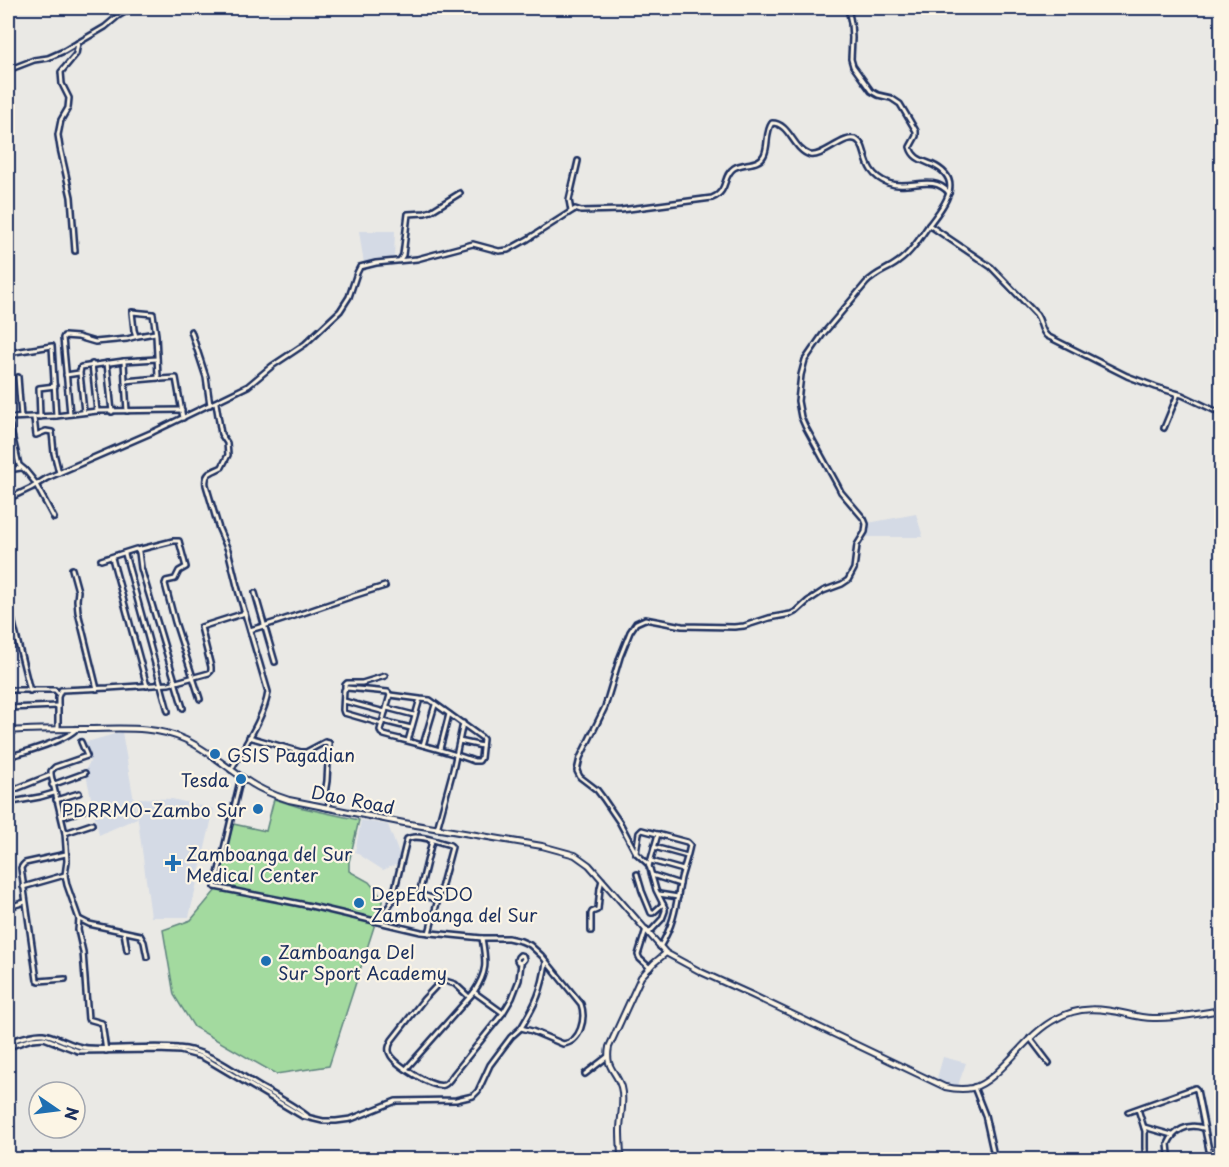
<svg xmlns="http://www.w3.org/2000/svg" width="1229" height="1167" font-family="'Playpen Sans',sans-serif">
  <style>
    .built { fill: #d4dae5 }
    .park { fill: #a3da9f; stroke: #5f847e; stroke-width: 1.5 }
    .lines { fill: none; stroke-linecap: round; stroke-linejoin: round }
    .minor-casing { stroke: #1b2f5e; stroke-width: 8 }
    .tertiary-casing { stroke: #1b2f5e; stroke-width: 8 }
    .minor { stroke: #fcf5e5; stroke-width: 3 }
    .tertiary { stroke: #fcf5e5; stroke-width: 4 }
    .poi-dot { fill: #1f6fb2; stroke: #fcf5e5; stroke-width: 2 }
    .labels { text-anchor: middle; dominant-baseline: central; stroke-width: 4.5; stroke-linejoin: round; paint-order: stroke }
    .poi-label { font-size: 18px; fill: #1b2f5e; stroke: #fcf5e5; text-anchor: start }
    .street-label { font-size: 18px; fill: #1b2f5e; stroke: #fcf5e5 }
  </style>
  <rect width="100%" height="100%" fill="#eae9e5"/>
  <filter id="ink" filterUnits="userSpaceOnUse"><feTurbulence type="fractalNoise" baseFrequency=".0167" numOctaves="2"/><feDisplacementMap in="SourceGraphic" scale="12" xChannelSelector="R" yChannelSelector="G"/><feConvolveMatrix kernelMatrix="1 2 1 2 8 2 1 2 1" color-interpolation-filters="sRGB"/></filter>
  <g filter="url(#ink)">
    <!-- built -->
    <g class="built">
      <polygon points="359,231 395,231 394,259 364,264"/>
      <polygon points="916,514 923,537 866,537 868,533 868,523"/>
      <polygon points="122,732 137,818 99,835 85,770 90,762 83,743"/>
      <polygon points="135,798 172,799 214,809 189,917 151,917"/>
      <polygon points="361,820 388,825 402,862 383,870 355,852"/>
      <polygon points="943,1057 966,1063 957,1088 936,1082"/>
    </g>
    <!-- park -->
    <polygon class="park" points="274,799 299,807 359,820 349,862 349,871 369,882 383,899 329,1066 276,1074 194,1027 174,995 163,930 191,920 216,890 233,824 266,831"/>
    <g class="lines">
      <!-- minor casing -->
      <g class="minor-casing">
        <g id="minor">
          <path d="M848 8 851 23 852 38 851 59 853 66 871 91 878 95 891 98 900 104 916 131V136L910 147C913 158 921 160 931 164 965 179 946 203 929 225L991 267 1036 314C1042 322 1040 330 1047 336L1127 376 1156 387 1182 395 1222 414"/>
          <polyline points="8,70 34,60 48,58 64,51 105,27 118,16 132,8"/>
          <polyline points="571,211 569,200 578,161"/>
          <polyline points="75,251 71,197 60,148 58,135 61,120 68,108 69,98 62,84 61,72 76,54 78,43"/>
          <polyline points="400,260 403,255 408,214 425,213 431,211 460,193"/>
          <polyline points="191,331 206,377 210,405"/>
          <polyline points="136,336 134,330 132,312 153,314 156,335 158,377 161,379 176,378 183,418"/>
          <polyline points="8,353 52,346 56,416"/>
          <polyline points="124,361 157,359"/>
          <polyline points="107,363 112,412"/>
          <polyline points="92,364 97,411"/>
          <polyline points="66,375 79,373"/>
          <polyline points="18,377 21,417"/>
          <path d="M216 403 221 434 227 443 228 455 222 467C213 472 204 472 206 485L219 529 228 550 238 590 268 692C265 716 243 748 231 770"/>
          <polyline points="127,411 125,381 159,378"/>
          <polyline points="84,412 80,373 81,367 124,361 125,381"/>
          <polyline points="70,414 63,338 64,336 78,337 95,342 127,339 138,336 155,333"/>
          <polyline points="40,417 39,388 55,386"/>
          <polyline points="8,418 56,416 97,411 182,410"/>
          <polyline points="8,418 19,465 25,470 34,481 54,518"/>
          <polyline points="34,418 36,435 46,431 52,432 54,453 59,473"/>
          <polyline points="1164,428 1178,394"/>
          <polyline points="8,470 21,468"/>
          <path d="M8 499 31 488 47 478 153 432 248 386 272 366 305 344 340 311 349 297 357 273 360 267 376 263 417 259 473 244 499 251 508 250 528 239 575 209 581 211 621 210 712 198C729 191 722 176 734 168 743 162 759 166 764 155 769 145 765 132 772 123 790 123 793 150 810 155 823 158 845 133 857 140 869 147 860 172 888 183 908 191 933 173 949 193"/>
          <polyline points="137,550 173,541 179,541 186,567 179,571 175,579 166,581 165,584 175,622 200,699"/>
          <polyline points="125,554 168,711"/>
          <polyline points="112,558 147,686"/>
          <polyline points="101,560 136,549 139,552 141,568 183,708"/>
          <polyline points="72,569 78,591 77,600 78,612 97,689"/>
          <polyline points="255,593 275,662"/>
          <polyline points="11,615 30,691"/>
          <path d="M250 630C296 617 340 599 385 586"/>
          <polyline points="345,689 345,685 347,683 362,683 385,676"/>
          <polyline points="8,690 55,690 58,693"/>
          <polyline points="344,701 385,712"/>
          <polyline points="8,708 58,706"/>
          <polyline points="387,708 414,715"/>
          <polyline points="383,721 411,728"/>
          <polyline points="382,724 344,713 343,710 344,690 347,688 388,692 390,695"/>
          <polyline points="58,729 58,697 61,690 108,688 169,684 209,673 211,671 211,667 201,627 245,613"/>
          <polyline points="249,737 301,752 306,752 325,742 329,743 327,781 325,793 330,797 328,808"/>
          <path d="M408 741 419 702 420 699 430 700 481 737 483 739 481 758 479 761H474C445 750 414 743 384 735L381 733 380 730 390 695 420 699"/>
          <polyline points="459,741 482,746"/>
          <polyline points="81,742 87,756 55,767 51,771 51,775 65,833 67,861 65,875 67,885 79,919 78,930 83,952 88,1019 102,1023 106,1051"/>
          <polyline points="423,745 435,705"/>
          <polyline points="440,749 449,714"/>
          <path d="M8 754 11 756C26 752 67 740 76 729"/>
          <polyline points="52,785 85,773"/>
          <polyline points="8,792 51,775"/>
          <polyline points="8,799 12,802 40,797 54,793"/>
          <polyline points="56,800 79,793"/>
          <polyline points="62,817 90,808"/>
          <polyline points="437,829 453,770 463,723"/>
          <polyline points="65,833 92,824"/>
          <polyline points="432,841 419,894 438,900"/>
          <polyline points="654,847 687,856"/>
          <path d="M636 853 639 833 642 830 687 842 690 845C688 856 684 867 681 878 676 905 675 922 660 947"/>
          <polyline points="651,861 683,870"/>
          <polyline points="649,866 658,834"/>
          <polyline points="637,874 642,891 651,913 653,913 663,904"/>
          <polyline points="652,875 680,884"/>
          <polyline points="23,887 65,875"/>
          <polyline points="659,894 678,897"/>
          <polyline points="9,907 25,902"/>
          <polyline points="79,919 89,924 140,935 144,942 147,957"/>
          <path d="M378 921C382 913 389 908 392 901L407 839C417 833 439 842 450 845L452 847 429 933"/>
          <polyline points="646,929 638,955 640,959 650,968"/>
          <polyline points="591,931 591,914 592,912 597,910 598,909 600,888 602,880"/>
          <polyline points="124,932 127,950"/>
          <path d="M649 933 662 919 665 911V908L656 890 650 869 648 864 636 853 620 823 603 798 597 790 580 777 577 771 580 758 605 707 620 657 630 632 636 623 645 619 682 626 734 627 744 626 769 618 791 614 797 611 808 601 823 591 842 584 848 580 854 569 857 545 865 532 866 524 864 519 841 492 838 486 805 426 801 417 798 401 801 375 805 360 823 334 866 283C878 271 886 271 898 262 911 253 920 238 929 225"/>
          <polyline points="65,979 39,981 37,980 21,868 23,865 25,863 66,854"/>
          <polyline points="474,992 503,1013"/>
          <path d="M469 997 455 984 442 980 424 999 392 1040C390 1044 387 1049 390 1054 394 1064 433 1089 444 1085 448 1083 451 1078 454 1074L503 1013 512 998 519 980 521 963 524 959 523 956 520 955 518 957 517 960 518 962 521 963"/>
          <path d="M521 1028C536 1003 542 991 546 962"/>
          <polyline points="1030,1038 1049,1063"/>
          <path d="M8 1042C18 1039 32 1033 43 1034 58 1036 71 1047 87 1048 117 1050 148 1045 178 1048 209 1050 235 1072 260 1087 276 1096 293 1105 307 1116"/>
          <path d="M8 1047 32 1039 44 1038 78 1051 157 1050 180 1051 202 1057 211 1062 302 1116 323 1121H336L351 1119 396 1101 456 1100 473 1096 478 1091 490 1065 511 1037 521 1028 532 1031 563 1044C581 1042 586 1018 581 1004L542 956 530 945 521 941 508 938H482L421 932 311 906 215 887 241 777"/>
          <path d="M406 1069 474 992C488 971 486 962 482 938"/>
          <polyline points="585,1074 607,1057"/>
          <polyline points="974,1087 985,1115 995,1160"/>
          <polyline points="1138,1109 1145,1131 1145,1148 1146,1160"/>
          <polyline points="1128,1112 1195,1088 1197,1090 1211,1160"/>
          <polyline points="1144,1127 1172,1135"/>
          <path d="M1174 1160 1169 1154 1168 1144C1174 1130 1188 1123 1203 1128"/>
        </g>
      </g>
      <!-- tertiary casing -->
      <g class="tertiary-casing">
        <g id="tertiary">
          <path d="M8 731C34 729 60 729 86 729 119 729 155 725 186 740 207 750 224 765 243 778 257 788 273 795 289 800L404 823 542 846 575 855 589 865 666 953 701 972 752 995 945 1087C954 1089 963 1090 972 1088 1001 1080 1025 1034 1056 1019 1079 1006 1101 1008 1127 1014 1135 1016 1144 1018 1153 1018 1176 1019 1199 1013 1222 1010"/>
          <path d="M621 1160C621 1150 620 1140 620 1131 620 1116 625 1101 621 1087 616 1070 605 1069 609 1047L641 977 654 963 666 953"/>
        </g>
      </g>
      <!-- minor -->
      <use href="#minor" class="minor"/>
      <!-- tertiary -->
      <use href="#tertiary" class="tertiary"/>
    </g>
  </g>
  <!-- markers -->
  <g class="poi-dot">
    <circle cx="215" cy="754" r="6"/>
    <circle cx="241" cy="779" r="6"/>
    <circle cx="258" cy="809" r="6"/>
    <path d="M170 854h6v6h6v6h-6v6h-6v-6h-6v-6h6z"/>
    <circle cx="359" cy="903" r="6"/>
    <circle cx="266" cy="961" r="6"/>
  </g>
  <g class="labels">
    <!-- poi labels -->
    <g class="poi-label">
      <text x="227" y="754">GSIS Pagadian</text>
      <text x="229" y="779" text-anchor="end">Tesda</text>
      <text x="246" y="809" text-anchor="end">PDRRMO-Zambo Sur</text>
      <text x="186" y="853">Zamboanga del Sur<tspan x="186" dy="21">Medical Center</tspan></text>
      <text x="371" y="893">DepEd SDO<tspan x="371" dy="21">Zamboanga del Sur</tspan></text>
      <text x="278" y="951">Zamboanga Del<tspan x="278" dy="21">Sur Sport Academy</tspan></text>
    </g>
    <!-- street labels -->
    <g class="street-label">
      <text transform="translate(353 799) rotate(11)">Dao Road</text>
    </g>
  </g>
  <!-- margin -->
  <rect width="1229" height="1167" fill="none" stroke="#fcf5e5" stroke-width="30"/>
  <rect x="15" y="15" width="1199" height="1137" fill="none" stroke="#1b2f5e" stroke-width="2" filter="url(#ink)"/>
  <!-- north arrow -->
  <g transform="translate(57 1110) rotate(104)"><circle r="28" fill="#fcf5e5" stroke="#a2a6af" stroke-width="1.5"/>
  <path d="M0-4.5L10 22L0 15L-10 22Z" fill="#1f6fb2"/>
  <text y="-9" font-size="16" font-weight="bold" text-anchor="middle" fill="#1b2f5e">N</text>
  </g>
</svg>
